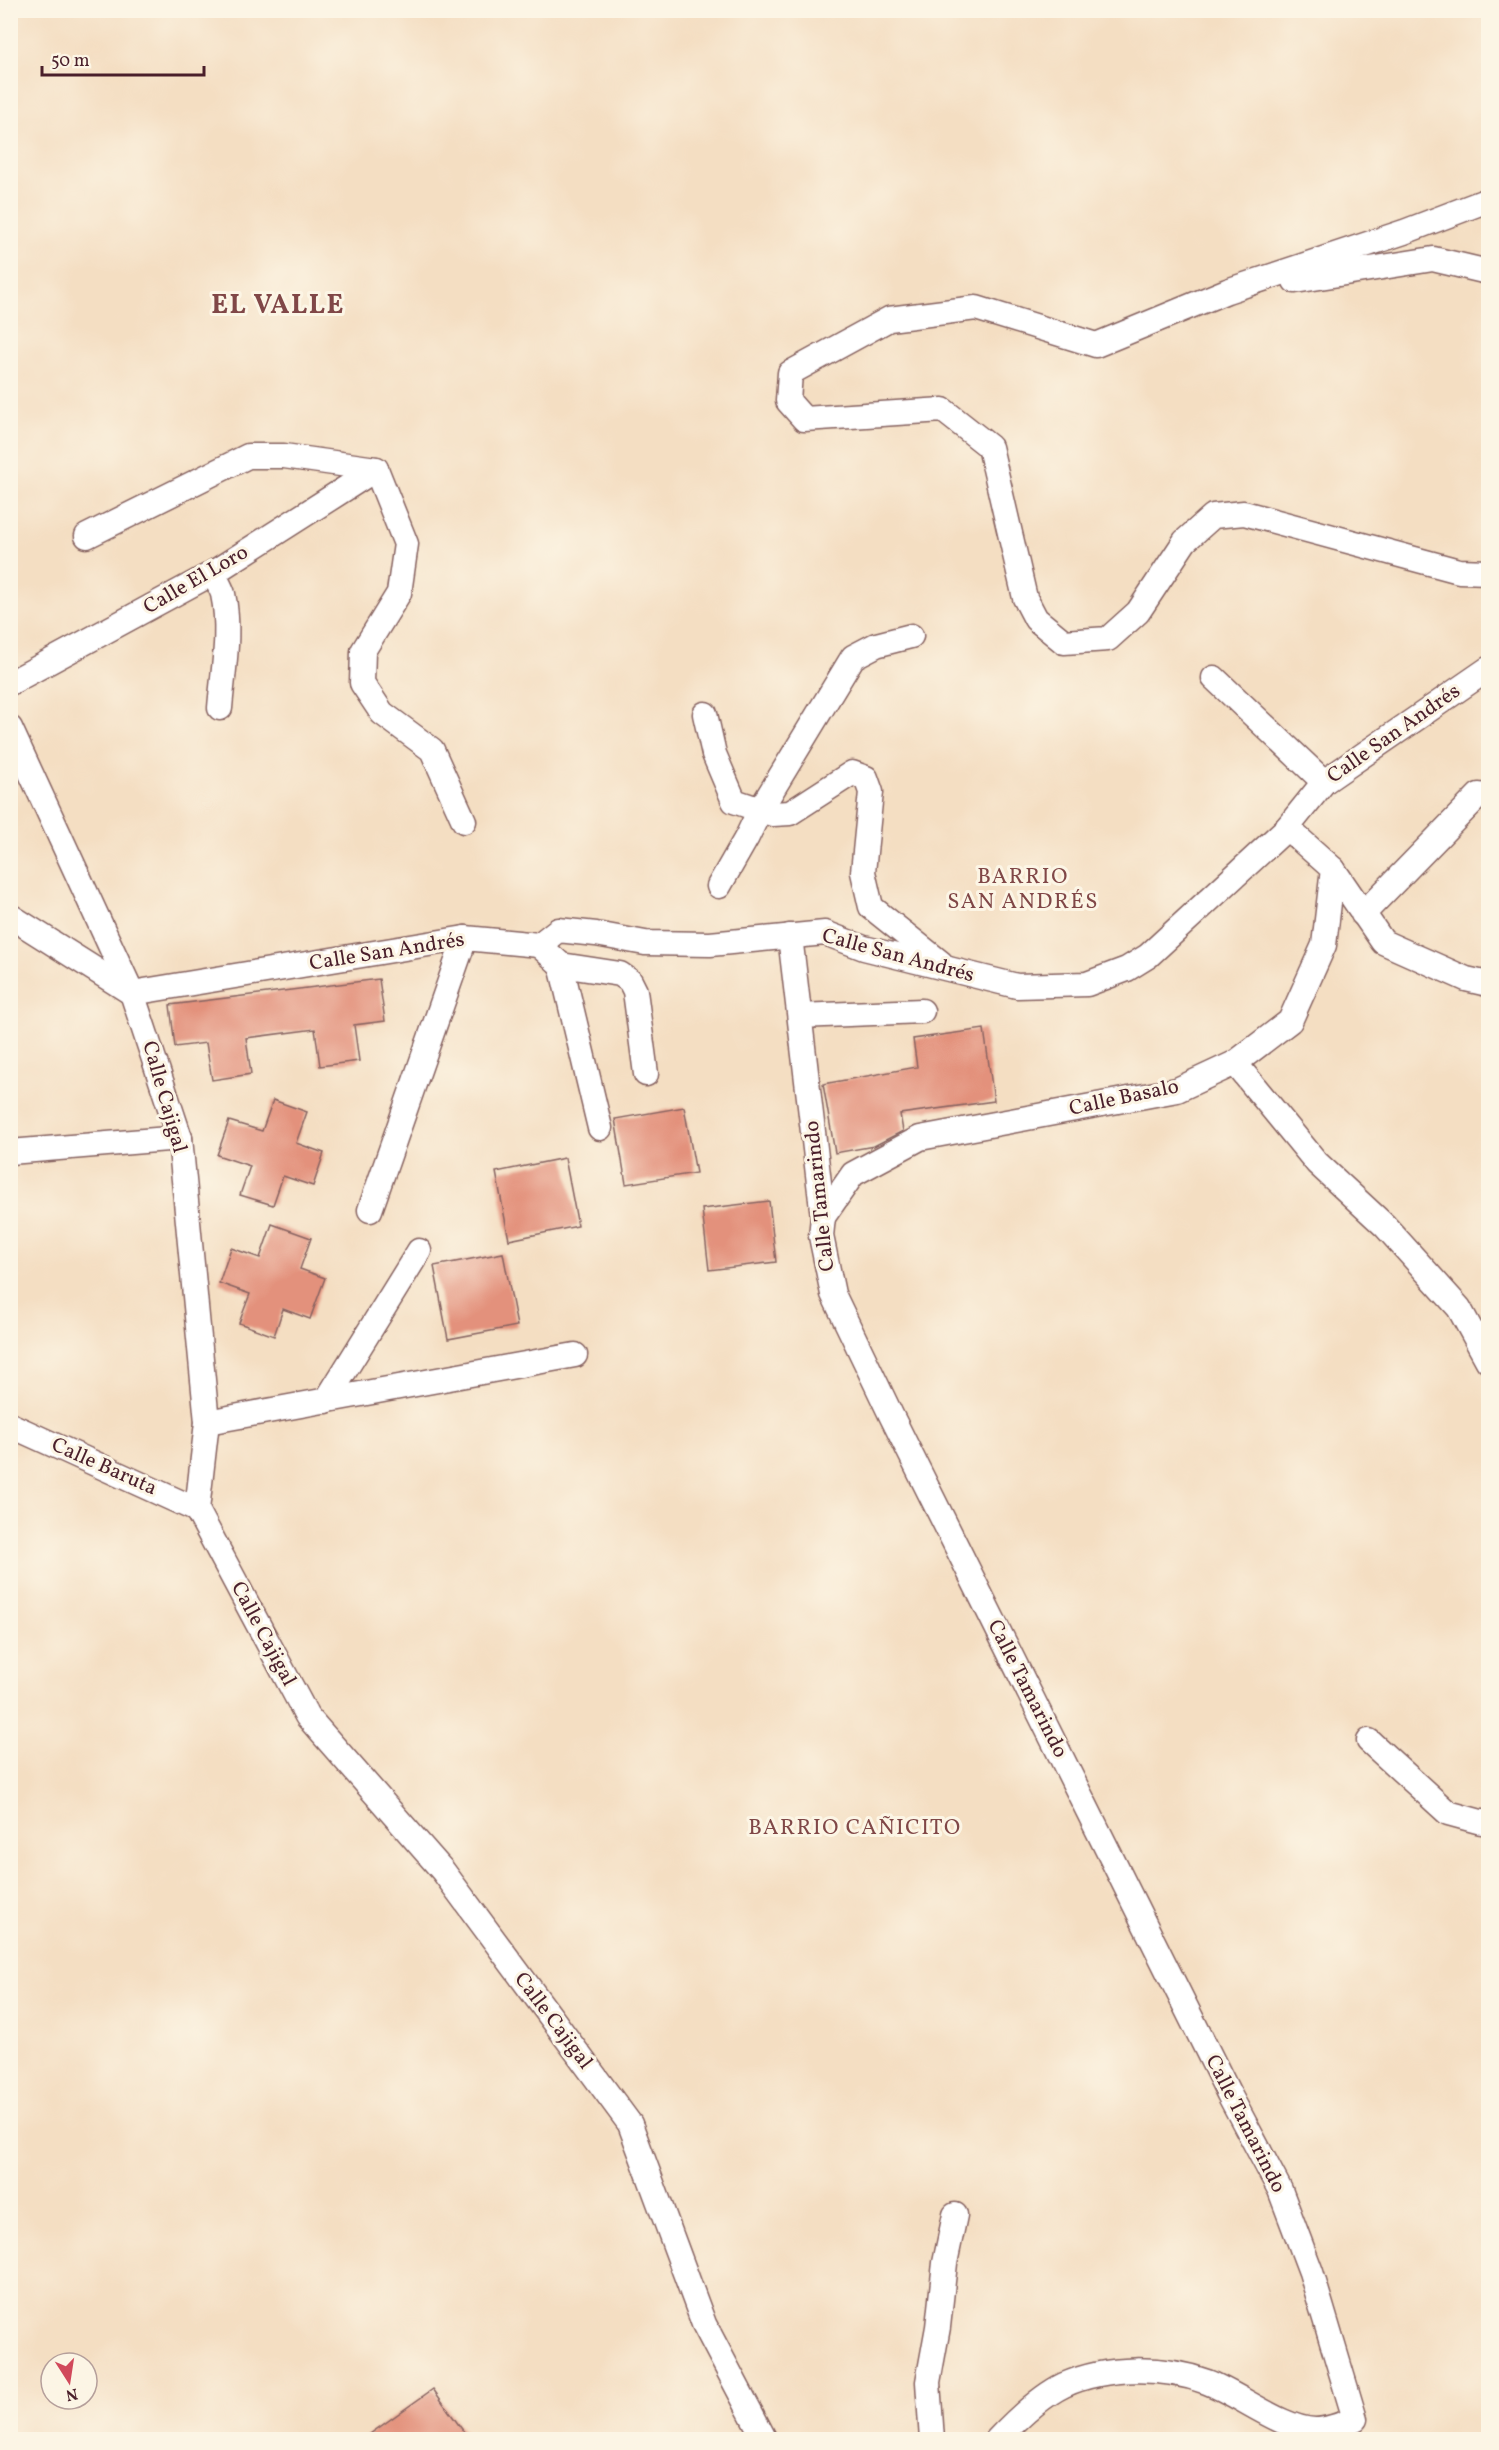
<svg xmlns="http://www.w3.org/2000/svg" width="1499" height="2450" font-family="Vollkorn,serif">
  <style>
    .building { fill: #e3917c }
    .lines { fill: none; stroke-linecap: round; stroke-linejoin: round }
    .minor-casing { stroke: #866260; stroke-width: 27 }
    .minor { stroke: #fff; stroke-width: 24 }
    .labels { text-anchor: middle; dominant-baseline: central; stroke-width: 6; stroke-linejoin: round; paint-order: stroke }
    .street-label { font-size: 21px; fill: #4a1f2b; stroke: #fcf5e5 }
    .neighbourhood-label { font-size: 22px; letter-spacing: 1.5px; fill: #804747; stroke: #fcf5e5 }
    .district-label { font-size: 27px; font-weight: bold; letter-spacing: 1.5px; fill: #804747; stroke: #fcf5e5 }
  </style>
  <rect width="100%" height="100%" fill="#fcf5e5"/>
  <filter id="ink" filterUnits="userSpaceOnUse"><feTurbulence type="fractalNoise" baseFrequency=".0167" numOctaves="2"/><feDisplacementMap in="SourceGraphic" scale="12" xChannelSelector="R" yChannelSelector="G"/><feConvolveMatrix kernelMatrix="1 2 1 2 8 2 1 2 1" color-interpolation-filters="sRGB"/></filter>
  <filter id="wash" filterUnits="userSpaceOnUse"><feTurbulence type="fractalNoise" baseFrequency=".008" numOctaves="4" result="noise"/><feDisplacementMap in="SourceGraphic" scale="24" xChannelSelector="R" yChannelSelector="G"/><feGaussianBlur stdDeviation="1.35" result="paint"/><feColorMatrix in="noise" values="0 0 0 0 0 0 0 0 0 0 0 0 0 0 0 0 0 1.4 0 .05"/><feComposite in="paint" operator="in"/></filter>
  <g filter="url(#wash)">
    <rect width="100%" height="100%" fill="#f4dec2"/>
    <g id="blocks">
      <!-- building -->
      <g class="building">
        <polygon points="379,979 385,1021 354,1025 359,1061 320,1066 315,1029 246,1038 251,1074 212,1080 206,1043 175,1047 170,1005"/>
        <polygon points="984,1029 994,1101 900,1114 903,1131 874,1146 835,1153 823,1084 917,1067 913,1039"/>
        <polygon points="273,1100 307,1112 296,1143 324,1153 313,1186 283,1176 273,1205 240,1195 250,1166 217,1155 229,1121 262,1131"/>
        <polygon points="684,1107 696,1173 626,1184 615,1119"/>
        <polygon points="565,1158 578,1226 509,1240 496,1172"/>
        <polygon points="769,1201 776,1262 709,1270 702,1209"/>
        <polygon points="272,1224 311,1238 300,1269 325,1278 310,1319 283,1309 274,1336 239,1323 250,1294 219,1283 231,1248 260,1258"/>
        <polygon points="503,1253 517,1326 448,1339 434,1266"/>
        <polygon points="433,2389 469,2439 363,2439"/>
      </g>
    </g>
  </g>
  <g filter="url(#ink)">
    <use href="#blocks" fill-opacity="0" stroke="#866260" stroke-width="1.5"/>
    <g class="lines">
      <!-- minor casing -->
      <g class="minor-casing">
        <g id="minor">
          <polyline points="1488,200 1404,232 1227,291 1096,345 976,308 889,319 790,373 788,401 804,419 943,410 990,447 1025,598 1036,619 1064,642 1108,639 1138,612 1185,541 1213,516 1244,513 1459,571 1488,572"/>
          <polyline points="1295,281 1433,259 1488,272"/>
          <polyline points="87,536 248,456 284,456 376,469 406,544 399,593 363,651 362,683 382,713 432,750 464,821"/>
          <path d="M213 573C216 580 221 587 223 594 231 631 223 671 220 708"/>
          <polyline points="1214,678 1324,782"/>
          <polyline points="10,683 213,573 376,469"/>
          <polyline points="705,714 714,754 734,801 773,814 790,813 852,773 866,778 871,792 863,872 871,907 941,963"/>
          <polyline points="10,728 132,993 180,1138 207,1422 197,1510 307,1716 443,1871 630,2124 704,2324 765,2440"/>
          <polyline points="1333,869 1383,942 1466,979 1488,984"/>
          <polyline points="719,886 747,837 760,810 853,657 876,645 911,636"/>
          <polyline points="1363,914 1479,795"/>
          <polyline points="10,916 132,993"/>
          <path d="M790 936 823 1217 821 1236 833 1294 891 1415 1229 2094 1280 2190 1311 2272 1355 2419C1343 2424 1328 2430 1315 2430 1282 2429 1239 2394 1207 2382 1164 2366 1106 2366 1064 2385 1041 2396 1015 2421 997 2440"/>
          <polyline points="539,945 561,965 620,974 630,981 635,991 646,1074"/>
          <polyline points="561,965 600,1128"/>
          <polyline points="132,993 465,938 539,945 558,930 596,934 645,943 710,944 825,933 864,948 1017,986 1087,984 1127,969 1148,956 1287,828 1324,782 1488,669"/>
          <polyline points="800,1016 922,1011"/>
          <polyline points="1235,1063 1317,1163 1385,1226 1459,1308 1488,1361"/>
          <polyline points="10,1152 180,1138"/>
          <polyline points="370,1210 465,938"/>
          <polyline points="823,1217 853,1174 920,1138 1177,1090 1235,1063 1290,1021 1324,945 1333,869 1287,828"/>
          <polyline points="326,1401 419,1251"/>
          <polyline points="207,1422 575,1355"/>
          <polyline points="10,1425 197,1510"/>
          <polyline points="1369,1741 1448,1813 1481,1822 1488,1822"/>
          <polyline points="932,2440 928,2382 938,2327 945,2263 955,2215"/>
        </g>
      </g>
      <!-- minor -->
      <use href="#minor" class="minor"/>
    </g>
  </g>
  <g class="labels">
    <!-- street labels -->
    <g class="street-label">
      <text transform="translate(196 580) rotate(-30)">Calle El Loro</text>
      <text transform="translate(1394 734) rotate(-35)">Calle San Andrés</text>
      <text transform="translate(387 952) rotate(-9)">Calle San Andrés</text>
      <text transform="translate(898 956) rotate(15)">Calle San Andrés</text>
      <text transform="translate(164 1097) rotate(74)">Calle Cajigal</text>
      <text transform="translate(1124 1098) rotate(-12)">Calle Basalo</text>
      <text transform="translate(820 1196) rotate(-96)">Calle Tamarindo</text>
      <text transform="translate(104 1467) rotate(24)">Calle Baruta</text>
      <text transform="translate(263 1634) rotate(62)">Calle Cajigal</text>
      <text transform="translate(1027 1689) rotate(63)">Calle Tamarindo</text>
      <text transform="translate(553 2021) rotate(53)">Calle Cajigal</text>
      <text transform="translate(1245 2124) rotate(63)">Calle Tamarindo</text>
    </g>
    <!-- neighbourhood labels -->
    <g class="neighbourhood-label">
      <text x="1023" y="877">BARRIO<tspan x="1023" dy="25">SAN ANDRÉS</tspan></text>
      <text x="855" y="1828">BARRIO CAÑICITO</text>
    </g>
    <!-- district labels -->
    <g class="district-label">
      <text x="278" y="306">EL VALLE</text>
    </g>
  </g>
  <!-- margin -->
  <rect width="1499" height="2450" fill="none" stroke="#fcf5e5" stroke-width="36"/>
  <!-- north arrow -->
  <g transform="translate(69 2381) rotate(168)"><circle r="28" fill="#fcf5e5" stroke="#b59f9b" stroke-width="1.5"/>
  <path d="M0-4.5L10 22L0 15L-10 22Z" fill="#d1495b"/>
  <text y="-9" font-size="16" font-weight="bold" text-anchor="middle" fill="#4a1f2b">N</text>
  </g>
  <!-- scale -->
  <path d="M42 66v9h162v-9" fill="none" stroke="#4a1f2b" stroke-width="3"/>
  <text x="51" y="66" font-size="18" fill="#4a1f2b" stroke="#fcf5e5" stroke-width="4.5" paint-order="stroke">50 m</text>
</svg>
